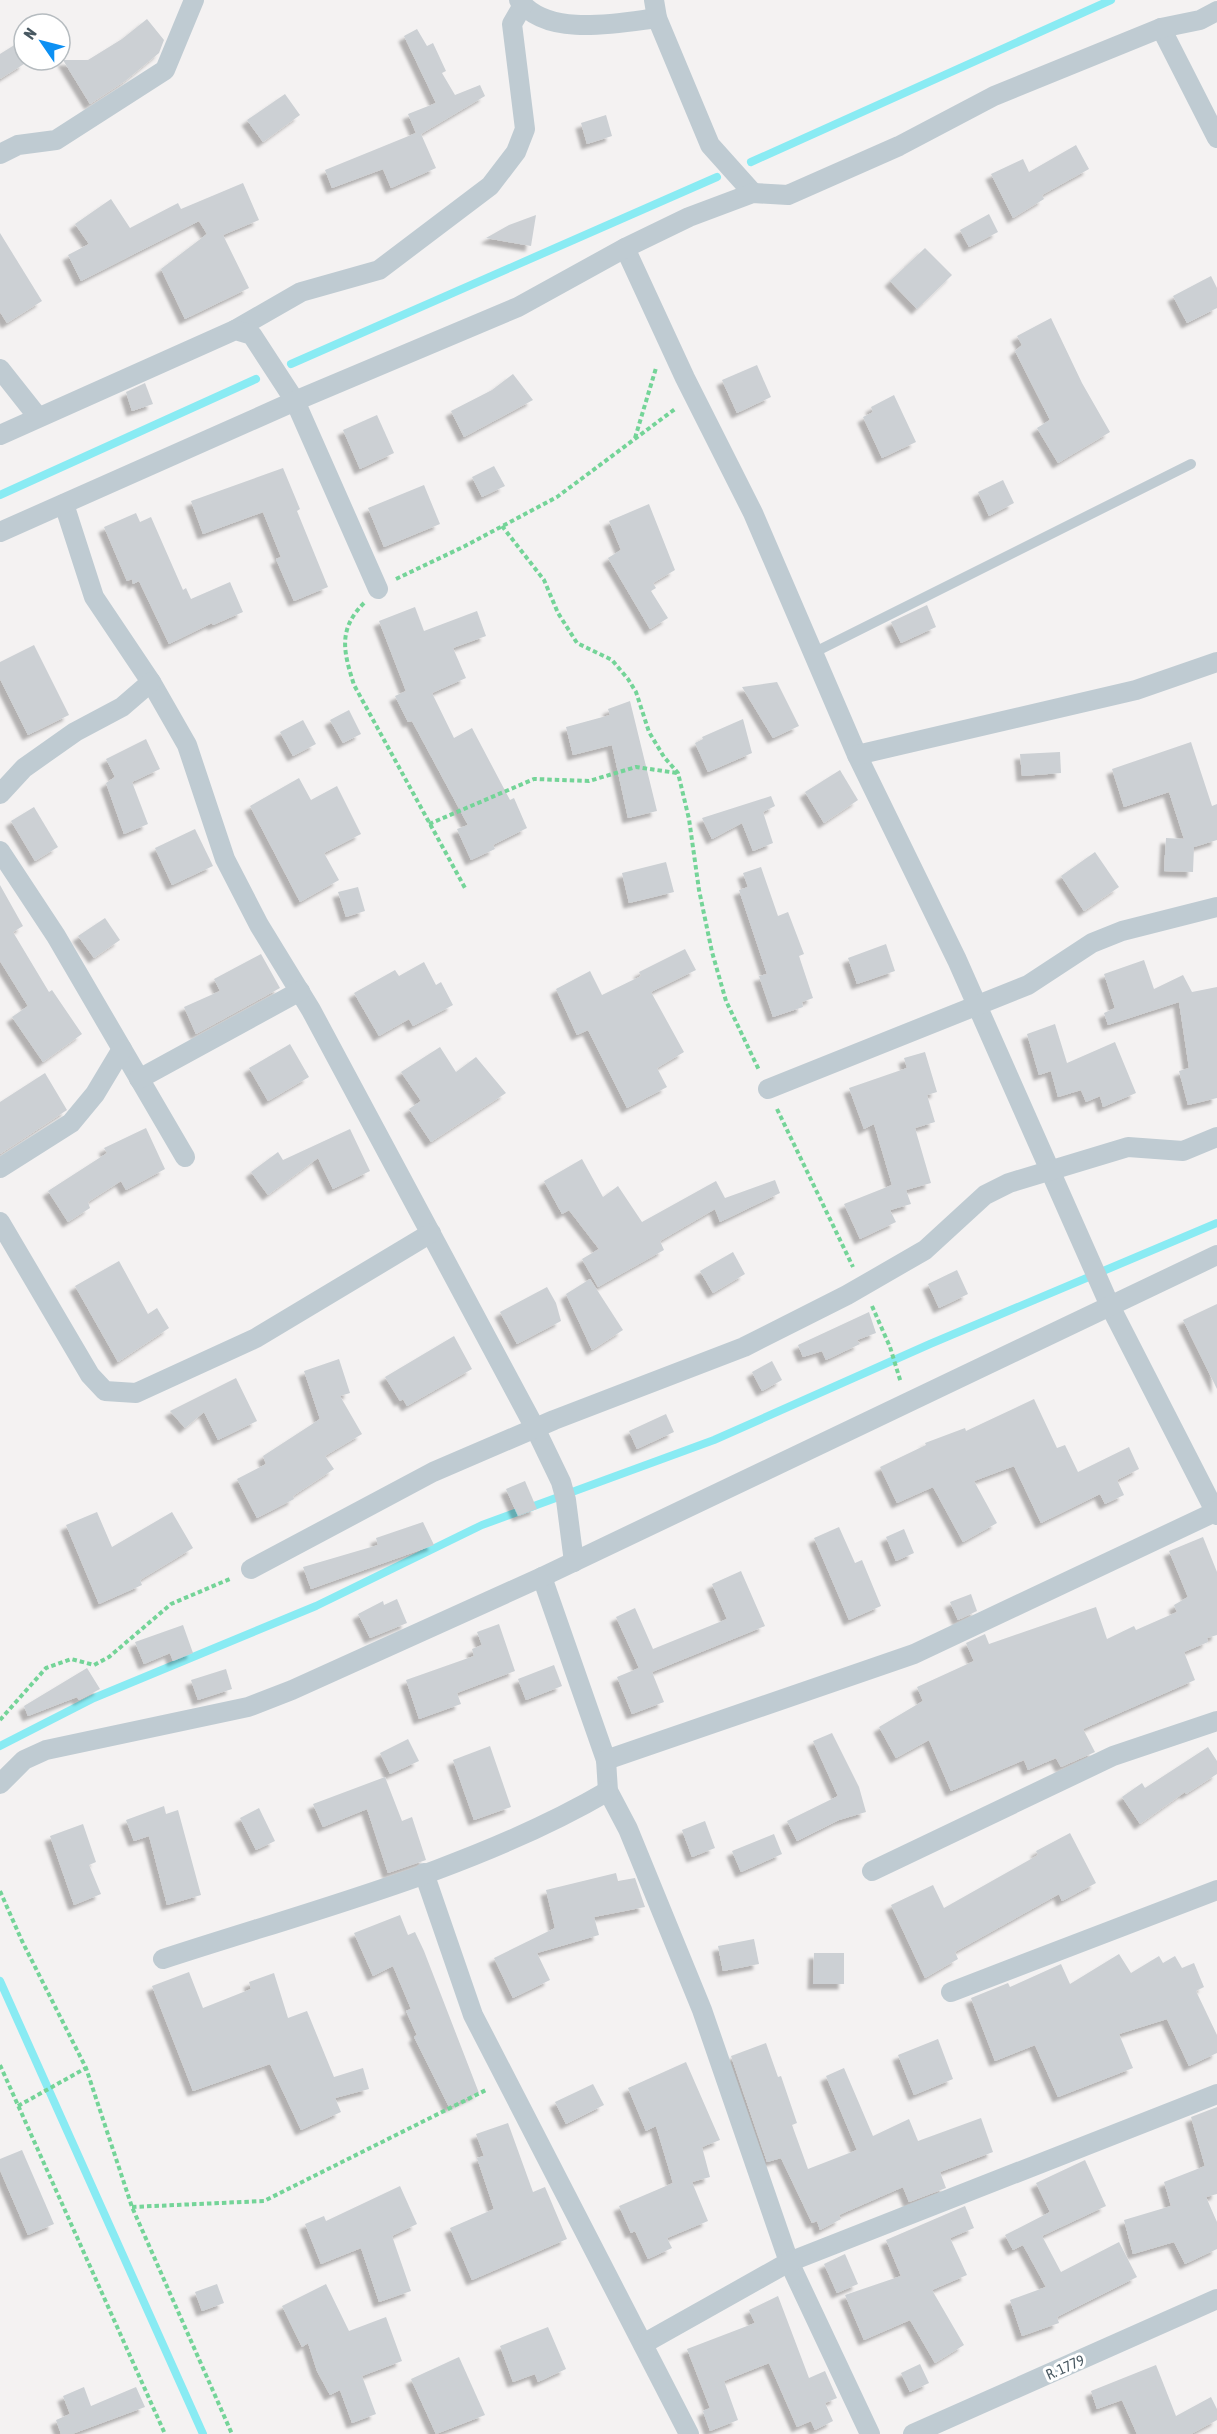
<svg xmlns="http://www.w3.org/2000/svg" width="1217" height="2434" font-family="'Asap Condensed',sans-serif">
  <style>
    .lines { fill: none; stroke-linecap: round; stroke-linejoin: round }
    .stream { stroke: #89ebf3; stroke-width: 8 }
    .building { fill: #ccd0d4; filter: url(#shadow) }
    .path { stroke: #74d498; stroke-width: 4; stroke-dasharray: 4.5 3; stroke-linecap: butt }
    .lane { stroke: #bfcbd2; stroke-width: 10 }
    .street { stroke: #bfcbd2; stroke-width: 20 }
    .labels { text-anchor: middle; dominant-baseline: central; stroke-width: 6; stroke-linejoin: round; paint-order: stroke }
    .street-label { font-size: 15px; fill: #485861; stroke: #fff }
  </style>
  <defs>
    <filter id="shadow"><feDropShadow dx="-5.5" dy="5.5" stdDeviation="1.5" flood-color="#0004"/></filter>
  </defs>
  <rect width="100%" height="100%" fill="#f4f2f2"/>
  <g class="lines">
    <!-- stream -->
    <g class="stream">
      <polyline points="751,162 1111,0"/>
      <polyline points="291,364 717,177"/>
      <polyline points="0,495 256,379"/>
      <polyline points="0,1746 94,1698 316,1606 482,1525 714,1440 930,1344 1217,1223"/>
      <polyline points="0,1981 203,2434"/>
    </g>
  </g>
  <!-- building -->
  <g class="building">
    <polygon points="147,19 164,40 159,53 125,81 90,104 63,60 88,60 122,39"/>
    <polygon points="417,29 427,46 433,43 446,71 442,73 455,95 480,85 485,96 421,134 436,168 391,188 383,169 332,188 325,170 416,133 408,114 436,103 404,36"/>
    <polygon points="24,39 24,64 0,79 0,54"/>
    <polygon points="285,94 300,115 263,142 247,120"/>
    <polygon points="606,115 612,136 587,144 581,123"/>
    <polygon points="1076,145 1089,169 1042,195 1044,199 1013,218 991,174 1023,159 1029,172"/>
    <polygon points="243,183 259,220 223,235 249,288 185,319 161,269 207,234 199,221 81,281 68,255 89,244 75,224 111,199 130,228 178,203 181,209"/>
    <polygon points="989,214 998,232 969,247 960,230"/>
    <polygon points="536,215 531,246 486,238 509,225"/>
    <polygon points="0,233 42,301 7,323 0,312"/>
    <polygon points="925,248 952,275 917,309 890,281"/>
    <polygon points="1211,276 1217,288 1217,308 1187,323 1173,296"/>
    <polygon points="1051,318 1082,383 1110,432 1058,463 1037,428 1050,420 1015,351 1022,345 1017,336"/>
    <polygon points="757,365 771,397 737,413 722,380"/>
    <polygon points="513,374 533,400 464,437 451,411 492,390"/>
    <polygon points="145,383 153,404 132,411 126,392"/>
    <polygon points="894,395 916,442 882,458 863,417 873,412 871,407"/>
    <polygon points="377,415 394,453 360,469 343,430"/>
    <polygon points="494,466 505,486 482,497 472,477"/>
    <polygon points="283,468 300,509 297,511 328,587 294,601 276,559 281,557 263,512 203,534 191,501"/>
    <polygon points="1003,480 1014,503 989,516 978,492"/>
    <polygon points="424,485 440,524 384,547 368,508"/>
    <polygon points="649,504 675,570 653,583 656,588 651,591 668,618 650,629 608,558 621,550 609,521"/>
    <polygon points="136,513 140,522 151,517 183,590 186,588 191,599 230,582 243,612 213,625 212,623 169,644 139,581 133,584 132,579 127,581 104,527"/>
    <polygon points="927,605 936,627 901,643 891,622"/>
    <polygon points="415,607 424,631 477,611 486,636 453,648 466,678 432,693 454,738 472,728 510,800 514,798 527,828 493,845 495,849 471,860 457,829 468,825 412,721 408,722 395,696 406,691 379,621"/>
    <polygon points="34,645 69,715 28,735 0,679 0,662"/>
    <polygon points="777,682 799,726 773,738 742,687"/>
    <polygon points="630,701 657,811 628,818 612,745 573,755 566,727 610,715 608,709"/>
    <polygon points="349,710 361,734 343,743 330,720"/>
    <polygon points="743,719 752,753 708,772 695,743 703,739 702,737"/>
    <polygon points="303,720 316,744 293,756 280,732"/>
    <polygon points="146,739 160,769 132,782 148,824 124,834 106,783 115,777 106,759"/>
    <polygon points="1191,742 1212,806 1217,804 1217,840 1194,847 1193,872 1164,871 1166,838 1184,839 1169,792 1124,807 1112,769"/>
    <polygon points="1060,752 1061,773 1022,776 1020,754"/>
    <polygon points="840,770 858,800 824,823 805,792"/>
    <polygon points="299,778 311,800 337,786 361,834 324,853 339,880 300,902 250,806"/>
    <polygon points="771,796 775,806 763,812 773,843 753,851 742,823 712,839 702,818"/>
    <polygon points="34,807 58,847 35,861 11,821"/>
    <polygon points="195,829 213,866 172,885 155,848"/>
    <polygon points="1095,852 1119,887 1084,911 1061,876"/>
    <polygon points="666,862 674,892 629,903 622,873"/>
    <polygon points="761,867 778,916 788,912 804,954 799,956 813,998 802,1002 803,1007 773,1017 759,976 767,974 739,890 748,887 743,873"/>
    <polygon points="0,885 23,926 13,932 49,992 52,990 82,1034 43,1062 12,1017 28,1006 0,961"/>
    <polygon points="358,887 365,911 346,917 338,892"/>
    <polygon points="105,918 120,940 94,958 78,936"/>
    <polygon points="886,944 895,971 857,984 848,958"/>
    <polygon points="685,949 696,970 651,992 684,1052 657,1068 667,1087 627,1108 588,1030 577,1035 556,989 590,971 602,995 641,976 639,972"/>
    <polygon points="261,954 280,988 196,1034 184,1007 220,991 214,979"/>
    <polygon points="1144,960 1154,989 1183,975 1192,992 1217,987 1217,1098 1188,1105 1179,1071 1189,1068 1179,1002 1108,1025 1104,1013 1115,1008 1104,974"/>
    <polygon points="424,962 436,985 441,982 453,1005 413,1026 409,1019 379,1036 354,993 395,970 399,976"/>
    <polygon points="1055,1024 1067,1063 1115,1042 1136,1093 1103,1107 1100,1096 1086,1102 1081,1090 1058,1097 1051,1071 1039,1075 1027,1034"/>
    <polygon points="290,1044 309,1077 268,1101 249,1068"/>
    <polygon points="440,1047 456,1072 476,1057 506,1093 431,1142 409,1109 421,1101 401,1072"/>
    <polygon points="925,1052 937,1092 927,1095 935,1122 915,1128 931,1183 906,1190 911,1204 890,1210 896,1222 860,1239 844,1204 892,1185 874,1124 864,1129 849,1088 907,1068 904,1058"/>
    <polygon points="45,1073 67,1110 0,1154 0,1102"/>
    <polygon points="146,1128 165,1169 126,1190 121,1181 88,1202 90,1208 68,1222 48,1191 107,1153 104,1148"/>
    <polygon points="350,1129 370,1171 333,1189 318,1158 268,1195 251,1172 278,1152 283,1160"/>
    <polygon points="582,1159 603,1197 618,1186 642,1222 716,1181 725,1198 775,1180 780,1193 720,1222 715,1209 660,1241 664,1250 598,1287 582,1259 599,1249 569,1210 562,1214 544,1181"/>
    <polygon points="733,1252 745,1274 713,1293 700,1271"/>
    <polygon points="119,1261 148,1314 157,1308 169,1328 118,1362 75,1286"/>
    <polygon points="957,1270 968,1294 939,1308 928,1284"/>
    <polygon points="590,1279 623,1330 592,1350 566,1294"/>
    <polygon points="547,1287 556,1303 561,1321 517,1344 500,1312"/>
    <polygon points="1217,1304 1217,1389 1183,1320"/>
    <polygon points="869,1312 876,1333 857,1340 860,1344 826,1360 822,1351 803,1357 798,1345"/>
    <polygon points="454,1336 472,1369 407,1406 403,1399 400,1401 385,1377"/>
    <polygon points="339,1359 350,1393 340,1396 362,1434 325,1456 334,1469 293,1496 294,1499 257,1518 237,1479 266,1464 263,1456 320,1419 304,1371"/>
    <polygon points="772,1361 782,1380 762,1391 752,1372"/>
    <polygon points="236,1378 257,1421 218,1440 204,1412 185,1428 170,1411"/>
    <polygon points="1034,1399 1057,1448 1065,1445 1078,1472 1129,1447 1139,1469 1117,1480 1124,1495 1105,1504 1100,1494 1041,1523 1014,1466 974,1481 997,1523 963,1542 933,1487 897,1503 880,1467 926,1445 925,1443 965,1428 966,1431"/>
    <polygon points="666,1414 674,1432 637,1449 629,1431"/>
    <polygon points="525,1481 537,1509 518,1516 506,1489"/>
    <polygon points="97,1512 112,1547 172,1512 193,1548 140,1580 142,1585 99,1604 66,1525"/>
    <polygon points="423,1522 434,1545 311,1589 303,1567 378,1545 376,1538"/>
    <polygon points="839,1527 855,1563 862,1560 881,1606 849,1620 814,1538"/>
    <polygon points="904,1529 914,1553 896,1561 886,1537"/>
    <polygon points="1203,1537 1217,1572 1217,1635 1207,1638 1208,1642 1184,1652 1195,1680 1083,1729 1095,1752 1061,1767 1056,1758 1028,1770 1024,1760 951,1791 929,1740 896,1758 879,1727 923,1701 917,1687 974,1661 966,1643 985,1634 989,1644 1096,1607 1107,1639 1134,1626 1136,1630 1177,1612 1174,1605 1188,1597 1169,1551"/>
    <polygon points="741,1571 765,1626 652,1672 664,1702 632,1714 617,1677 639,1668 616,1617 635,1608 653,1649 727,1619 712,1584"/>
    <polygon points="971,1594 977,1611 958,1620 950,1602"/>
    <polygon points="397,1599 407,1623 370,1638 358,1614 383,1601 384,1605"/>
    <polygon points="499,1624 515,1671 457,1693 461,1704 419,1719 406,1680 474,1656 472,1649 482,1645 477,1632"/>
    <polygon points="183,1625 193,1653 173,1661 170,1653 144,1664 135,1642"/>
    <polygon points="554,1665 562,1686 526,1700 518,1679"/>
    <polygon points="87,1668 100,1689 79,1700 77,1697 28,1716 24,1706"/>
    <polygon points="226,1669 232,1689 198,1700 191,1680"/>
    <polygon points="832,1733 859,1787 866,1812 839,1820 797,1841 787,1821 838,1796 813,1741"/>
    <polygon points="408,1739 419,1761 390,1774 380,1753"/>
    <polygon points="490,1746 511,1807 474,1820 453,1760"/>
    <polygon points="1208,1747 1217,1761 1217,1774 1186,1794 1185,1792 1140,1824 1122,1797 1142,1783 1145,1788"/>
    <polygon points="385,1777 402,1821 412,1817 426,1860 388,1873 367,1809 323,1827 313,1804"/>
    <polygon points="164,1806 166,1814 178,1810 201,1895 167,1905 149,1836 134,1841 126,1820"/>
    <polygon points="259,1808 275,1841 256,1850 240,1818"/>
    <polygon points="705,1821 715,1848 692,1857 682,1830"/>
    <polygon points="83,1824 96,1862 89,1865 101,1894 74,1905 50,1836"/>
    <polygon points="1070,1833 1096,1883 1062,1901 1059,1894 955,1952 958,1959 925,1978 891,1905 933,1885 944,1908 1038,1855 1036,1851"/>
    <polygon points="774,1834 782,1854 741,1872 732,1851"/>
    <polygon points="616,1873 618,1881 635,1878 645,1907 594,1917 599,1935 537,1953 550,1980 513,1998 494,1958 555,1928 546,1890"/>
    <polygon points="400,1915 408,1935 415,1932 424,1951 479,2093 449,2107 414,2037 417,2035 406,2011 411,2009 393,1966 373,1976 354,1933"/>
    <polygon points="754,1939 759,1964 723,1971 718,1946"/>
    <polygon points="814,1953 844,1953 844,1984 813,1984"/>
    <polygon points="1119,1954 1131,1973 1159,1956 1163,1963 1175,1956 1182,1968 1194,1963 1204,1987 1196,1991 1217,2035 1217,2053 1189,2066 1167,2019 1119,2034 1133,2068 1058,2097 1035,2045 995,2061 971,1998 1008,1983 1010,1987 1061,1964 1070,1984"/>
    <polygon points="189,1972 203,2008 251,1989 249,1982 274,1973 288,2018 307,2011 334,2077 363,2068 369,2089 335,2098 341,2112 301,2130 270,2064 193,2091 152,1986"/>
    <polygon points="938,2039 953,2079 914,2095 898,2055"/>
    <polygon points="766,2043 778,2077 781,2076 797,2123 792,2125 808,2169 857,2150 826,2076 844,2068 873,2136 909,2119 918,2141 981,2118 993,2152 940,2172 946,2188 909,2202 903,2187 839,2215 841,2219 820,2230 817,2221 812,2223 781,2158 767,2162 731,2056"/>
    <polygon points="686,2062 720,2140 702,2147 710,2177 692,2182 708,2221 667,2238 672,2248 648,2259 635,2231 631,2233 619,2206 673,2183 656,2126 646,2131 628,2088"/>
    <polygon points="593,2084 604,2105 566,2124 555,2102"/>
    <polygon points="1217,2107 1217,2194 1206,2197 1217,2222 1217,2249 1185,2264 1174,2242 1133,2254 1124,2220 1171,2206 1164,2182 1205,2166 1191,2117"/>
    <polygon points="508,2123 533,2192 545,2187 567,2239 472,2280 450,2228 494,2209 477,2158 484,2156 476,2134"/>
    <polygon points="22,2150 54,2224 28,2235 0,2170 0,2159"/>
    <polygon points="1085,2160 1106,2206 1042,2236 1061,2272 1119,2242 1137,2277 1057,2317 1059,2323 1022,2336 1010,2300 1046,2287 1023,2245 1013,2250 1005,2235 1050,2212 1036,2183"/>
    <polygon points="400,2186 417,2224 392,2236 411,2291 379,2302 361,2248 321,2264 305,2224 324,2216 326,2221"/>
    <polygon points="965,2206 974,2228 950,2238 967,2275 932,2290 964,2345 935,2363 910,2320 864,2340 845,2295 901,2276 886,2240"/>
    <polygon points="845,2254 858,2284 837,2293 824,2264"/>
    <polygon points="217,2284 224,2303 202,2311 195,2292"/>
    <polygon points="326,2284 349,2331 386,2317 402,2361 362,2376 376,2414 352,2423 340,2390 330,2395 317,2371 308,2343 302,2347 282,2306"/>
    <polygon points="778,2296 809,2378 825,2371 837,2398 825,2403 833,2421 815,2430 811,2421 797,2427 769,2363 724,2381 738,2420 710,2431 703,2411 710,2408 687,2349 755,2323 749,2310"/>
    <polygon points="548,2327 566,2369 538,2382 535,2374 513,2382 500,2346"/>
    <polygon points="459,2357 485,2415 436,2434 411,2379"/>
    <polygon points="920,2364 929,2383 910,2392 901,2373"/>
    <polygon points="1156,2365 1176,2416 1211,2397 1217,2409 1217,2420 1191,2434 1137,2434 1122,2400 1097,2409 1091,2391"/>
    <polygon points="84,2387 91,2406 136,2387 145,2407 72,2434 61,2434 56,2420 70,2414 63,2396"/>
  </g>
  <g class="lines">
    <!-- path -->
    <g class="path">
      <polyline points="635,438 656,368"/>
      <polyline points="502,526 544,580 558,613 577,643 612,660 628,679 636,692 649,732 664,757 678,773 689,819 699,890 712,952 726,1001 759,1070"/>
      <polyline points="396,579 465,546 557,497 675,409"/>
      <path d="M364 603C337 630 344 653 354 685L465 888"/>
      <polyline points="429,824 534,779 589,781 636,767 677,773"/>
      <polyline points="777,1109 853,1267"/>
      <polyline points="872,1306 890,1347 901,1383"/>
      <polyline points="0,1720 46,1668 71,1659 94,1665 109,1657 171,1604 232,1578"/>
      <polyline points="0,1891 22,1941 86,2068 132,2207 232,2434"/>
      <polyline points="0,2065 165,2434"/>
      <polyline points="18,2106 86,2068"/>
      <polyline points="132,2207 264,2201 486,2090"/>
    </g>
    <!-- lane -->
    <polyline class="lane" points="813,653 1191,464"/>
    <!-- street -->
    <g class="street">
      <path d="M519 0C547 38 618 23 657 18"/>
      <polyline points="654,0 657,18 710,145 753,193"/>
      <polyline points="1161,28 1217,138"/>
      <polyline points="0,154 18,145 56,140 165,70 194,0"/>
      <polyline points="625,248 685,378 753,513 857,755 957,960 1110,1306 1217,1515"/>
      <polyline points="235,330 301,292 379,270 490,186 516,152 525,129 512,24 523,5"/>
      <polyline points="0,369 38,417"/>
      <polyline points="0,435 235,330 252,335 295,401 378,589"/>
      <polyline points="64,504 94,597 151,682 187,745 225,859 259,925 311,1010 535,1428 561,1482 566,1500 574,1562"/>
      <polyline points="0,532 295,401 518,307 625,248 689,217 753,193 788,195 899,146 994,96 1161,28 1200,20 1217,11"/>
      <polyline points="857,755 1136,690 1217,662"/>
      <polyline points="0,794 24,768 75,732 122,707 151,682"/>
      <polyline points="0,851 56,936 185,1157"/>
      <polyline points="139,1079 300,991"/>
      <polyline points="768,1089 1028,985 1092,943 1122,931 1217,907"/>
      <polyline points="0,1168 71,1123 95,1094 122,1049"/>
      <polyline points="0,1222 90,1375 105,1391 136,1393 256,1338 431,1233"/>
      <polyline points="251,1569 433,1472 554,1420 744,1347 847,1295 925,1250 985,1195 1009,1183 1128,1147 1183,1151 1217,1137"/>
      <polyline points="542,1577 606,1760 608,1791 628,1829 702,2010 789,2262 870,2434"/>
      <polyline points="606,1760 914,1654 1217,1511"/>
      <polyline points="0,1784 24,1760 46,1750 248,1707 292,1690 542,1577 1217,1255"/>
      <polyline points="872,1871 1113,1756 1217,1721"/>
      <polyline points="424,1873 473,2015 689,2434"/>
      <path d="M163 1959C309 1911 475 1869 608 1791"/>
      <polyline points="951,1992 1217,1890"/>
      <polyline points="643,2344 789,2262 1217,2094"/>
      <polyline points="913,2434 1217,2299"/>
    </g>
  </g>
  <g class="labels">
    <!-- street labels -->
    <g class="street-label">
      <text transform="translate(1065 2367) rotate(-24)">R. 1779</text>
    </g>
  </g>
  <!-- north arrow -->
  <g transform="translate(42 42) rotate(305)"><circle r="28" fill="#ffffff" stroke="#b6bcc0" stroke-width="1.5"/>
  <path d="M0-4.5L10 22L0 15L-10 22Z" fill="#0d90f3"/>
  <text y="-9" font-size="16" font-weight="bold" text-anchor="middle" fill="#485861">N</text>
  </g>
</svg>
